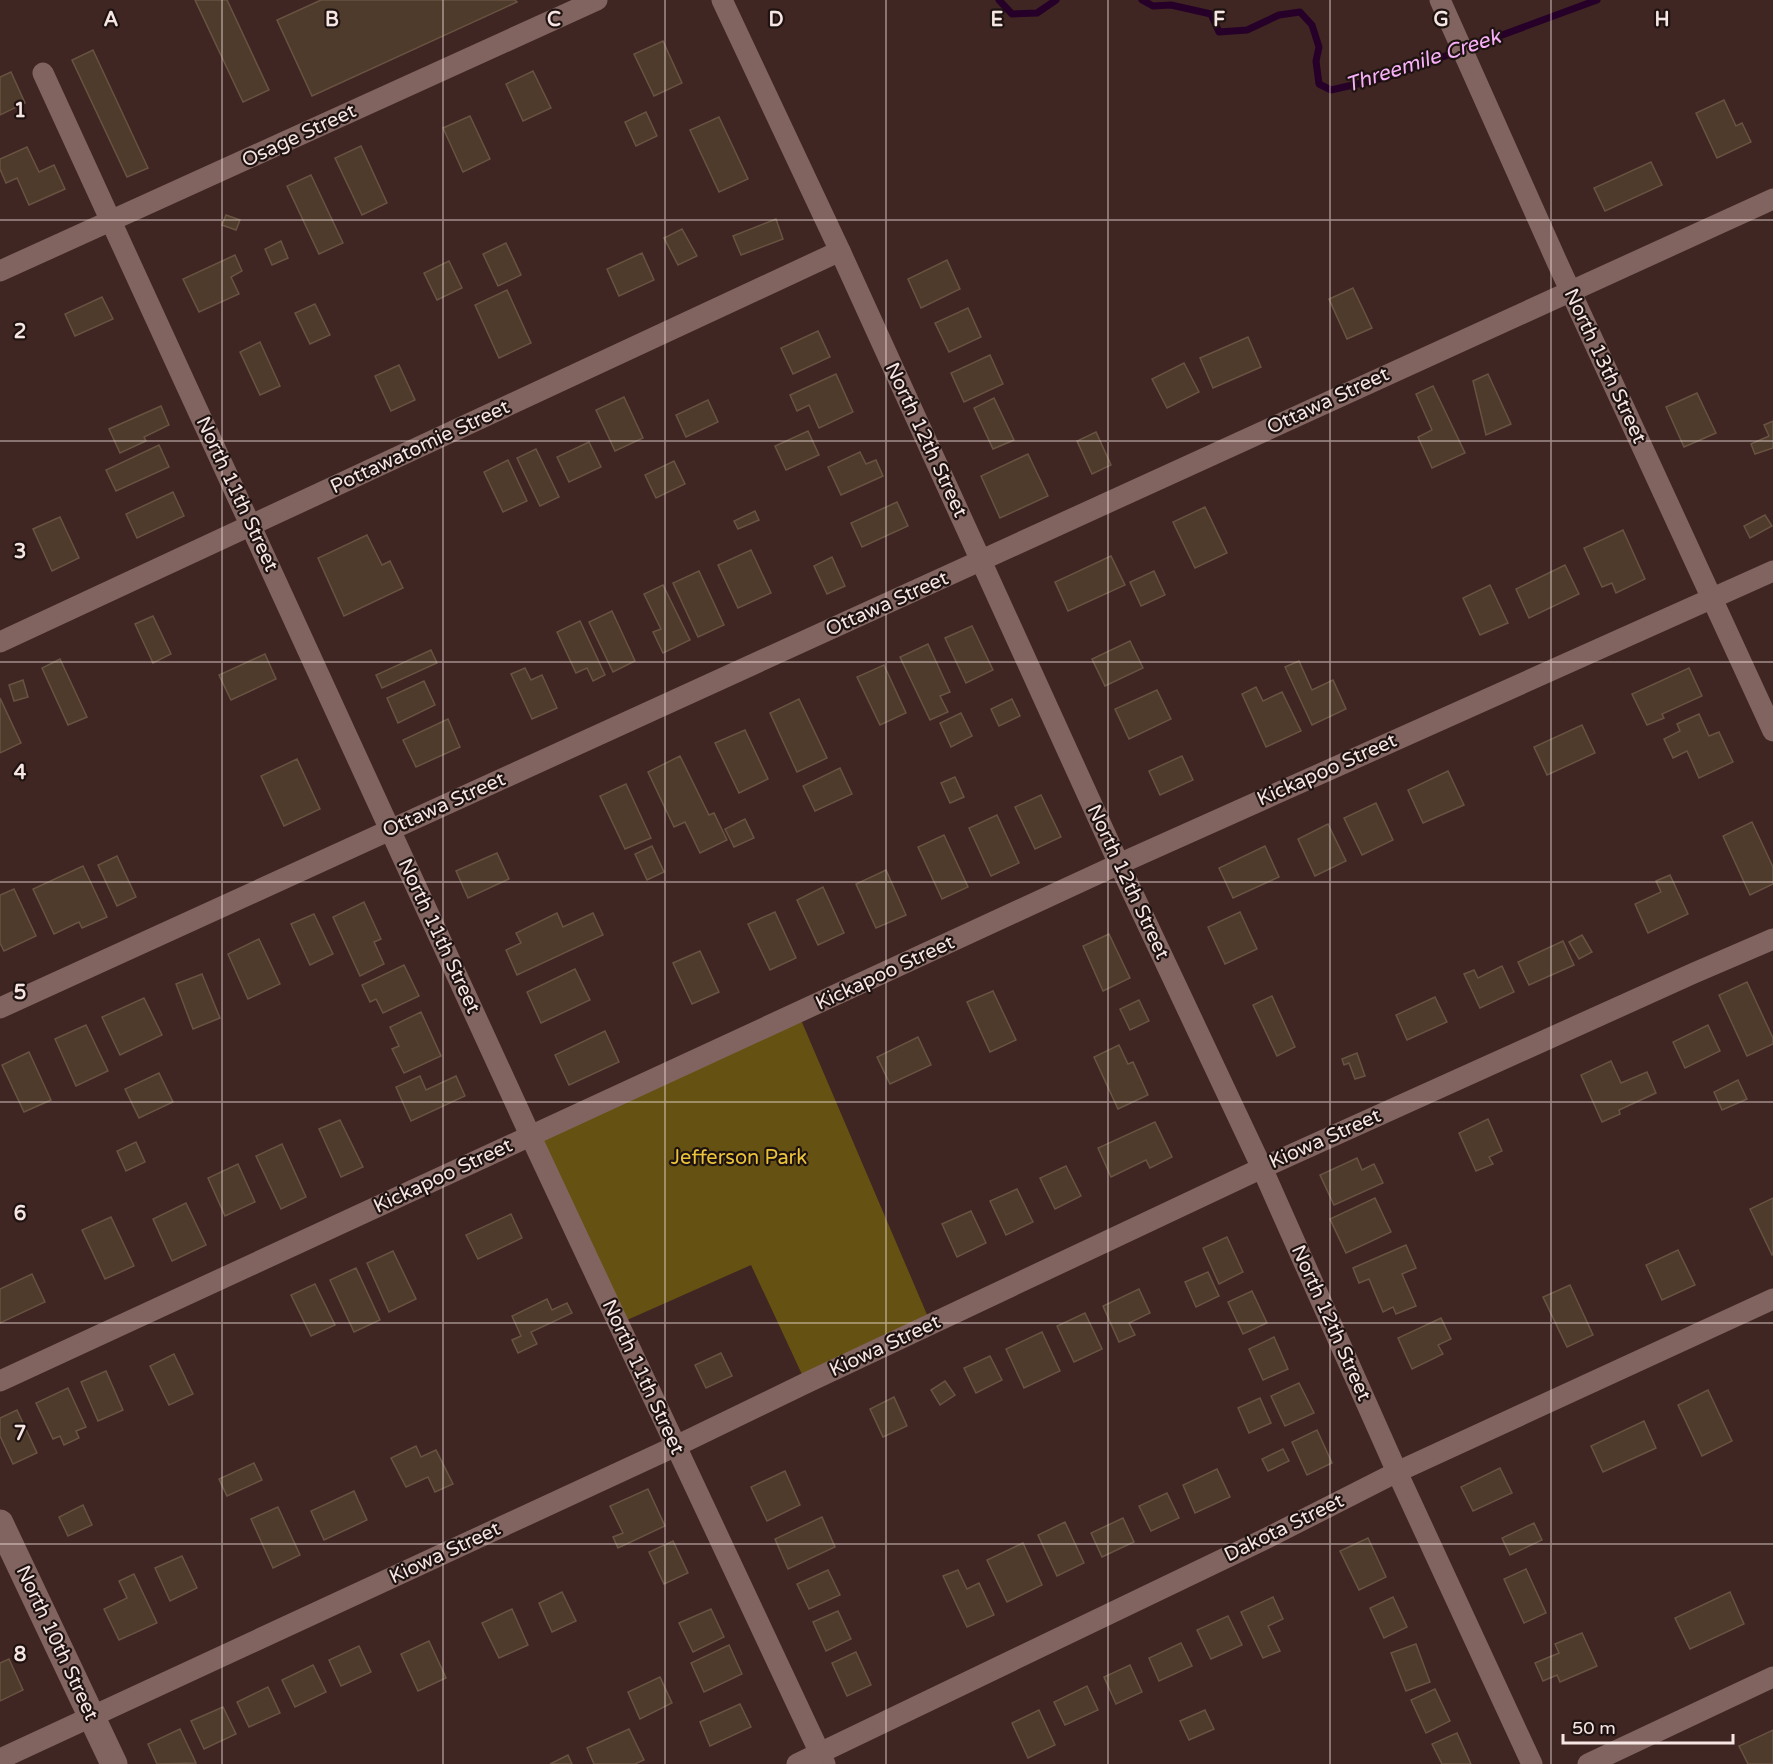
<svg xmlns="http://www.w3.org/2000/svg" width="1773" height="1764" font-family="'Varela Round',sans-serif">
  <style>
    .green { fill: #655212 }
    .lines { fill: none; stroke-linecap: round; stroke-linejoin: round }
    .stream { stroke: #270029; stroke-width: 7 }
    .building { fill: #4f3b2b; stroke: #685342; stroke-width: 1.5 }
    .minor { stroke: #81645f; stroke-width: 21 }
    .tertiary { stroke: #81645f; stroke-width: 27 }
    .grid { fill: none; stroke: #f6e5e2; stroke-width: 1.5; stroke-opacity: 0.55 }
    .labels { text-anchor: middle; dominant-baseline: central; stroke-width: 4.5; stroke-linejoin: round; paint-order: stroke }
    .street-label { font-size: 20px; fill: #f6e5e2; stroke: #1e1311 }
    .park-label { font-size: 20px; fill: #ecc43a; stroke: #1e1311 }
    .water-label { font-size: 21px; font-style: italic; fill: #f8b1f8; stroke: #1e1311 }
    .grid-label { font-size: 20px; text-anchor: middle; font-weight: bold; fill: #f6e5e2; stroke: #1e1311; stroke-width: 4.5; stroke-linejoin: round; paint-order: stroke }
  </style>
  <rect width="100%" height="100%" fill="#3f2623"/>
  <!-- green -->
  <polygon class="green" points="798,1013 931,1324 806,1383 751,1265 618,1324 530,1135"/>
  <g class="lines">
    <!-- stream -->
    <g class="stream">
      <polyline points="999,0 1012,14 1037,13 1056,0"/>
      <polyline points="1142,0 1153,6 1171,5 1211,14 1219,32 1247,30 1279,15 1300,12 1312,25 1319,47 1316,61 1319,84 1331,90 1388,77 1597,0"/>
    </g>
  </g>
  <!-- building -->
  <g class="building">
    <polygon points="195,0 227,0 269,90 243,102"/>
    <polygon points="321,0 515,0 517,2 312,96 277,20"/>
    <polygon points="663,41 682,83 654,96 634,54"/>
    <polygon points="93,50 148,168 127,177 72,60"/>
    <polygon points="533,71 551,108 523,121 506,84"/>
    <polygon points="11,72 25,103 0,115 0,77"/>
    <polygon points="1724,100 1736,126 1742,123 1751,142 1717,158 1696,113"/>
    <polygon points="646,112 657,136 636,146 625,122"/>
    <polygon points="470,116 490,159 463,172 443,128"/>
    <polygon points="719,117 748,179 719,192 690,130"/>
    <polygon points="361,146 387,203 362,215 335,158"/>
    <polygon points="27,147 39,172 54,165 65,189 29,205 17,178 6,183 0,169 0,159"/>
    <polygon points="1651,162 1662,185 1605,211 1594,188"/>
    <polygon points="311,175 343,243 319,254 287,186"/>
    <polygon points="226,215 240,220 236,230 222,225"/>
    <polygon points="776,219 783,239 741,255 733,236"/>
    <polygon points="682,229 697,256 678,265 664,238"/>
    <polygon points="281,241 288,258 272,265 265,249"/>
    <polygon points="506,243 521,275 498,286 483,254"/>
    <polygon points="642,253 654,280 619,296 607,269"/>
    <polygon points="235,255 242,271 231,277 239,294 199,312 183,279"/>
    <polygon points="947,260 960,289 921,308 908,279"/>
    <polygon points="449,261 462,288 437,300 424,273"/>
    <polygon points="1353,288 1372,328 1347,339 1329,299"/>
    <polygon points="507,290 531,343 499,358 475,305"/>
    <polygon points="102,297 113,319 75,336 65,314"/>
    <polygon points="315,304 330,335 310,344 295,313"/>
    <polygon points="968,308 981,337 949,352 935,323"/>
    <polygon points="818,331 830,357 793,374 781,348"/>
    <polygon points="1248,337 1261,367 1213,388 1200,358"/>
    <polygon points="260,342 280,386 260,395 240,352"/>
    <polygon points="990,355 1003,384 964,402 951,373"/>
    <polygon points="1184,363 1199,392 1167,408 1152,379"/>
    <polygon points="399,365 415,400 391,411 375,376"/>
    <polygon points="836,374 853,412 819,428 809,405 797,411 790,395"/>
    <polygon points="1488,374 1511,424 1486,435 1473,381"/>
    <polygon points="1433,386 1465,453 1432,468 1418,437 1432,430 1416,394"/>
    <polygon points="1697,393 1716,433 1684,447 1666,407"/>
    <polygon points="624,397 643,438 615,451 596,410"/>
    <polygon points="994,398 1014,440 993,449 974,408"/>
    <polygon points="708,400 718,422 686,437 676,415"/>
    <polygon points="161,406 169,425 144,437 146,441 120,453 109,429"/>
    <polygon points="1773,421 1773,448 1755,454 1751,444 1769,436 1764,425"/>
    <polygon points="808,431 819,455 786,470 775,446"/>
    <polygon points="1096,432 1111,465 1092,474 1077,441"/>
    <polygon points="589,442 601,467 569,482 557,457"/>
    <polygon points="159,445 169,467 116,491 106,470"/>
    <polygon points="536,449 559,497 540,506 517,458"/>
    <polygon points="860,452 866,464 876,460 883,476 841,495 828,467"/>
    <polygon points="1028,454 1048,496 1000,518 981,476"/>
    <polygon points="508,460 527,501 503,512 484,472"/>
    <polygon points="674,461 685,484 656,498 645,475"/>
    <polygon points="173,492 184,516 137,538 126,514"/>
    <polygon points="897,502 908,526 862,547 851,523"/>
    <polygon points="1205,507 1227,553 1195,568 1173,522"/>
    <polygon points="755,511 759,520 738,529 734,521"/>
    <polygon points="1765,515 1772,526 1750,538 1744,526"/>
    <polygon points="60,517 79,558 52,571 33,529"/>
    <polygon points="1623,530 1645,579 1616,593 1612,583 1602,587 1584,548"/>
    <polygon points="367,535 382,565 390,561 403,588 344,616 318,558"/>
    <polygon points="751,550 771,593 738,608 718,565"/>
    <polygon points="1111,556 1125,585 1068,611 1055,582"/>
    <polygon points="832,557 845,586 827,594 814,566"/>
    <polygon points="1565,565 1579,594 1529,618 1516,589"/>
    <polygon points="699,571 724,625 698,637 673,583"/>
    <polygon points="1154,571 1165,595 1141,606 1130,582"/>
    <polygon points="663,585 690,640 663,653 653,632 661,629 644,594"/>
    <polygon points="1490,585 1508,623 1480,635 1463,598"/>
    <polygon points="612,611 635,661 613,672 589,622"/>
    <polygon points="153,616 171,654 153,663 135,624"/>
    <polygon points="580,621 605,675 593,681 587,668 576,673 557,632"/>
    <polygon points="972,626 993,670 966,683 945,638"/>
    <polygon points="1130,641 1143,668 1105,686 1092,659"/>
    <polygon points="928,644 950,692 940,696 948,712 930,720 900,657"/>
    <polygon points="431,650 437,663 382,688 376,675"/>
    <polygon points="265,654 276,679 231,700 219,675"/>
    <polygon points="60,659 87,717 68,725 42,668"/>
    <polygon points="1299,661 1312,690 1333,680 1346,709 1312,725 1285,667"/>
    <polygon points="884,665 906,713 880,725 857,677"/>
    <polygon points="525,668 531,680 542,675 557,708 532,719 511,674"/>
    <polygon points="1689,668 1702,696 1662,714 1664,718 1647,725 1632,694"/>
    <polygon points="23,680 28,697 14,701 9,685"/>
    <polygon points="424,681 435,705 398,723 387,698"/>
    <polygon points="1256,687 1263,701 1282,692 1301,731 1266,747 1242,694"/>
    <polygon points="1157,690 1171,719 1129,739 1115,709"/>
    <polygon points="0,698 21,743 0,753"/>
    <polygon points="799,699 827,758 797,772 770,713"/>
    <polygon points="1012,699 1020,716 999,726 991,709"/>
    <polygon points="961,713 972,736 951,747 940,723"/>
    <polygon points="1699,714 1709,736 1719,732 1733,762 1699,778 1687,751 1673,758 1664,739 1680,731 1677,724"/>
    <polygon points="448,719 460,747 416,767 403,740"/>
    <polygon points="1582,725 1595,753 1547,775 1534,747"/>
    <polygon points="745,730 768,779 739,793 715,743"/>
    <polygon points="680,756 709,815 714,813 727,840 700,853 685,822 674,827 648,772"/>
    <polygon points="1182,756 1193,780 1160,795 1149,771"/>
    <polygon points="297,759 320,809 284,826 261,776"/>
    <polygon points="840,768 852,794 815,811 803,786"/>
    <polygon points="1448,771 1464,805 1423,823 1408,790"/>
    <polygon points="955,777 964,797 950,803 941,783"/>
    <polygon points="626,784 651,838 625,849 600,796"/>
    <polygon points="1041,795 1061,837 1035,849 1015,807"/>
    <polygon points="1376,803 1393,840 1362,855 1344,818"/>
    <polygon points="997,815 1019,863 991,876 969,828"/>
    <polygon points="745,819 754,838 734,847 725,829"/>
    <polygon points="1752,822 1773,867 1773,884 1750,895 1723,836"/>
    <polygon points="1328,824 1346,861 1315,876 1298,839"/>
    <polygon points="944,835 968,887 942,899 918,847"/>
    <polygon points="652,846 664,872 647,880 635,854"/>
    <polygon points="1265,846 1279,877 1233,898 1219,868"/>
    <polygon points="497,853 509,879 468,898 456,871"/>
    <polygon points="117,856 136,897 117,906 98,865"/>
    <polygon points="83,866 107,917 82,928 79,922 54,934 33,889"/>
    <polygon points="886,870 906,915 876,928 856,884"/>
    <polygon points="1670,875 1688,914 1648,933 1635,904 1661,892 1656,881"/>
    <polygon points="823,887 844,933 818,945 797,900"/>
    <polygon points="14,889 36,936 4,951 0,943 0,895"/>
    <polygon points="364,902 381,939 374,942 384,964 360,976 333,917"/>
    <polygon points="775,912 796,958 770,970 748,924"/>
    <polygon points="1240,912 1257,949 1225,964 1208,927"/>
    <polygon points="557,913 563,927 593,913 603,935 517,975 506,950 521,943 516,933"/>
    <polygon points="314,914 333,954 310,965 291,924"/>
    <polygon points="1109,934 1130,978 1103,991 1083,946"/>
    <polygon points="1582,935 1592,952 1579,959 1569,942"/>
    <polygon points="259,939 280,984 248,999 228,954"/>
    <polygon points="1563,941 1574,965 1529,985 1518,962"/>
    <polygon points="700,951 719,992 692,1004 673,963"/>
    <polygon points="404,965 419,996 383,1013 376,999 370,1002 362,985"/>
    <polygon points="1502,966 1514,992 1480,1008 1464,974 1474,970 1478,978"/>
    <polygon points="575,969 590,1000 541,1023 527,992"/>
    <polygon points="202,974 220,1018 193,1029 176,984"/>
    <polygon points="1747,982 1773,1038 1773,1044 1747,1056 1719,995"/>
    <polygon points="993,991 1016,1040 990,1052 967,1002"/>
    <polygon points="1272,996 1295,1047 1277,1056 1253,1005"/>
    <polygon points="1435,997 1447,1022 1407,1040 1396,1015"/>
    <polygon points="144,998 162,1035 120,1055 102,1017"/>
    <polygon points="1139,1000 1149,1021 1130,1030 1120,1009"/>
    <polygon points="421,1012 441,1056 404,1073 392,1049 399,1046 390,1027"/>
    <polygon points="86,1025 108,1071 76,1086 55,1039"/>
    <polygon points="1708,1025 1720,1051 1685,1068 1673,1042"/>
    <polygon points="605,1031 619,1062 569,1085 555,1055"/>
    <polygon points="918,1037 931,1065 890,1084 877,1057"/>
    <polygon points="1119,1045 1128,1064 1133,1062 1148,1095 1118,1109 1094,1057"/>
    <polygon points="29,1052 51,1100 24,1112 2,1065"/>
    <polygon points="1357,1053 1365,1076 1355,1079 1349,1063 1344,1065 1342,1059"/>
    <polygon points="1611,1061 1621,1083 1647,1072 1656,1093 1619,1110 1620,1114 1602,1122 1581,1075"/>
    <polygon points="159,1073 173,1102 139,1118 125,1089"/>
    <polygon points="420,1076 426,1090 456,1076 465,1096 411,1121 396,1087"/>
    <polygon points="1738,1080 1747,1099 1722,1110 1714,1092"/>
    <polygon points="1488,1119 1502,1151 1489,1157 1493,1164 1476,1171 1459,1133"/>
    <polygon points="340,1120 363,1167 341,1177 319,1129"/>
    <polygon points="1155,1122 1172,1157 1150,1168 1146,1160 1111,1177 1098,1148"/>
    <polygon points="136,1142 145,1162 126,1171 117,1151"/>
    <polygon points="282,1144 306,1197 281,1209 256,1156"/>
    <polygon points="1357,1158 1362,1170 1374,1164 1383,1183 1334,1205 1320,1175"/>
    <polygon points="238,1164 255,1202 225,1216 208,1178"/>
    <polygon points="1066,1166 1081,1196 1055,1209 1040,1178"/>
    <polygon points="1017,1189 1033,1222 1006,1235 990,1201"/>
    <polygon points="1375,1198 1391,1232 1346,1253 1330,1219"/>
    <polygon points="1773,1198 1773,1254 1772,1255 1750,1209"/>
    <polygon points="186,1203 206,1245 172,1261 153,1219"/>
    <polygon points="971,1211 986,1243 957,1257 942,1224"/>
    <polygon points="511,1214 522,1238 478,1259 466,1235"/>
    <polygon points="111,1217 134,1266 105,1279 82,1230"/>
    <polygon points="1227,1237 1243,1272 1219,1284 1203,1248"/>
    <polygon points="1406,1245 1416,1268 1402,1274 1416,1306 1396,1314 1393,1307 1383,1312 1369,1279 1359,1283 1353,1268"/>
    <polygon points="1678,1250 1695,1285 1662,1300 1646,1265"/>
    <polygon points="393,1251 416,1299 389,1312 367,1263"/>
    <polygon points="356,1268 380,1320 354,1332 330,1280"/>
    <polygon points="1208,1272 1219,1296 1196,1307 1185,1282"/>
    <polygon points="32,1274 45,1302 0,1323 0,1289"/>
    <polygon points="315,1284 335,1325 311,1336 291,1295"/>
    <polygon points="1570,1285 1593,1335 1567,1347 1543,1297"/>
    <polygon points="1139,1289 1150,1313 1129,1323 1135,1335 1119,1342 1103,1306"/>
    <polygon points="1252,1291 1267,1323 1243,1334 1228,1302"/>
    <polygon points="547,1299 552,1310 567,1303 572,1313 531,1332 537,1344 518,1353 512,1340 521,1336 512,1316"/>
    <polygon points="1085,1313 1102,1349 1074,1362 1057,1326"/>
    <polygon points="1441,1318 1451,1339 1438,1345 1443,1354 1412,1369 1398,1338"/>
    <polygon points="1042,1332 1060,1371 1024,1388 1006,1349"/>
    <polygon points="1274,1337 1288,1369 1263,1380 1249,1349"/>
    <polygon points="721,1353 732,1376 706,1388 695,1365"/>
    <polygon points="174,1354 193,1394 169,1405 150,1366"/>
    <polygon points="990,1356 1002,1380 976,1393 964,1368"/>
    <polygon points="106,1371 123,1410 98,1421 81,1382"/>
    <polygon points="945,1381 955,1395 940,1405 931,1390"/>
    <polygon points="1299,1383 1314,1413 1285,1426 1271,1396"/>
    <polygon points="68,1388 86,1427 76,1431 79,1438 64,1445 60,1436 53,1439 36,1403"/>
    <polygon points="1708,1390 1732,1441 1702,1456 1678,1405"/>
    <polygon points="894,1397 907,1426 883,1437 870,1409"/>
    <polygon points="1260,1398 1271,1423 1249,1433 1238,1408"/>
    <polygon points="17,1410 37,1453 13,1464 0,1436 0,1418"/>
    <polygon points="1644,1421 1656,1448 1603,1472 1591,1446"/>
    <polygon points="1317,1430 1332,1463 1307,1475 1292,1442"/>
    <polygon points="416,1446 421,1457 436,1450 453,1484 435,1492 428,1477 406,1487 391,1458"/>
    <polygon points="1283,1449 1289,1461 1268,1471 1262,1459"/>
    <polygon points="254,1463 262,1480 227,1496 219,1479"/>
    <polygon points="1500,1468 1512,1493 1473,1511 1461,1487"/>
    <polygon points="1217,1469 1230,1497 1195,1513 1183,1485"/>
    <polygon points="785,1471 800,1505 767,1521 751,1487"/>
    <polygon points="648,1489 665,1526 618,1548 613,1537 623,1533 610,1506"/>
    <polygon points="354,1491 367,1520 324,1540 311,1511"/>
    <polygon points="1167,1493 1179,1518 1151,1531 1139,1506"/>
    <polygon points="83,1505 92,1525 68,1536 59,1517"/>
    <polygon points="278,1507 300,1555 273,1568 251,1519"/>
    <polygon points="822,1517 835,1547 788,1569 775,1539"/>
    <polygon points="1123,1518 1134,1542 1102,1557 1091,1533"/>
    <polygon points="1065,1522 1084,1563 1057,1576 1038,1535"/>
    <polygon points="1534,1523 1542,1540 1510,1555 1502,1538"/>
    <polygon points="1368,1538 1386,1577 1359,1590 1340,1551"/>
    <polygon points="673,1541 688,1573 664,1584 649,1552"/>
    <polygon points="1023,1543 1042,1585 1007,1602 987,1560"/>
    <polygon points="182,1556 197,1588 170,1601 155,1568"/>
    <polygon points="1526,1569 1546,1613 1524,1623 1504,1579"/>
    <polygon points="828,1570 840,1595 809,1609 797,1584"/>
    <polygon points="958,1570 967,1589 979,1583 994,1615 967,1627 943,1576"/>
    <polygon points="134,1574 157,1623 119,1640 104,1609 127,1598 119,1581"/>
    <polygon points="562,1592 576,1621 552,1632 539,1603"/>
    <polygon points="1730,1592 1744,1624 1690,1649 1675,1618"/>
    <polygon points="1273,1597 1283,1619 1268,1626 1280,1651 1263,1658 1241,1612"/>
    <polygon points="1393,1597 1407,1627 1384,1638 1370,1608"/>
    <polygon points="512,1609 528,1645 499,1658 482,1623"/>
    <polygon points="711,1609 724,1637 693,1652 679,1623"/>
    <polygon points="838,1611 851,1639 826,1651 813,1622"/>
    <polygon points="1228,1616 1242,1645 1211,1659 1197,1630"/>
    <polygon points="1582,1633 1597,1666 1560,1682 1557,1675 1543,1681 1535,1663 1559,1653 1555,1644"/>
    <polygon points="429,1641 446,1678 418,1691 401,1654"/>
    <polygon points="1181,1643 1192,1666 1159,1681 1149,1658"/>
    <polygon points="1416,1644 1430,1682 1406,1691 1391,1653"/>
    <polygon points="729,1645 742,1674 704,1692 691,1663"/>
    <polygon points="359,1646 371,1672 341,1686 329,1660"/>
    <polygon points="856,1652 871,1685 847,1696 832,1663"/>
    <polygon points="9,1659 23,1690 0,1701 0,1663"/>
    <polygon points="313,1665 326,1692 295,1707 282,1680"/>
    <polygon points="1130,1665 1142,1692 1116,1704 1104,1677"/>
    <polygon points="660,1677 672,1703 640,1719 628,1692"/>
    <polygon points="1087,1686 1098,1710 1065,1725 1054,1702"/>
    <polygon points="268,1687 280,1713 249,1727 237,1702"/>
    <polygon points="1435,1689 1450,1721 1426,1733 1411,1700"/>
    <polygon points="740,1704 751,1727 710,1746 700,1722"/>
    <polygon points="223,1707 236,1734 204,1749 191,1721"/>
    <polygon points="1039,1710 1055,1745 1028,1758 1012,1723"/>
    <polygon points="1205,1710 1214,1729 1189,1740 1180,1721"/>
    <polygon points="180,1729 196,1763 157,1764 148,1744"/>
    <polygon points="629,1729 644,1760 635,1764 594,1764 587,1748"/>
    <polygon points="1773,1730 1773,1764 1748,1764 1739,1746"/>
    <polygon points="1457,1733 1471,1764 1442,1764 1432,1744"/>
    <polygon points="568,1755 572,1764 550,1764"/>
  </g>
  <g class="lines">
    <!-- minor -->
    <g class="minor">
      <polyline points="722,0 840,251 1119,864 1262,1168 1397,1472 1532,1764"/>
      <polyline points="1440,0 1557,262 1773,731"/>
      <polyline points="43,73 530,1135 825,1764"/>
      <polyline points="0,271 597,0"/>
      <polyline points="0,642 840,251"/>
      <polyline points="0,1008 1773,199"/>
      <polyline points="0,1381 1119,864 1773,571"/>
      <polyline points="0,1759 676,1446 806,1383 1262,1168 1694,973 1773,939"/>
      <polyline points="797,1764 1265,1539 1397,1472 1773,1299"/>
      <polyline points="1588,1764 1773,1677"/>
    </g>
    <!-- tertiary -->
    <polyline class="tertiary" points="0,1523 114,1764"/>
  </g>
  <!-- grid -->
  <path class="grid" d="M222 0V1764M443 0V1764M665 0V1764M886 0V1764M1108 0V1764M1330 0V1764M1551 0V1764M0 220H1773M0 441H1773M0 662H1773M0 882H1773M0 1102H1773M0 1323H1773M0 1544H1773"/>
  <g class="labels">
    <!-- street labels -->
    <g class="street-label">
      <text transform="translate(299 136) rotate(-25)">Osage Street</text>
      <text transform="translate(1605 366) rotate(65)">North 13th Street</text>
      <text transform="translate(1328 401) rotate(-25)">Ottawa Street</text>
      <text transform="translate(926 440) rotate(65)">North 12th Street</text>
      <text transform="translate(420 447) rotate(-25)">Pottawatomie Street</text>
      <text transform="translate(237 494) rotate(65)">North 11th Street</text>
      <text transform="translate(887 604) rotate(-24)">Ottawa Street</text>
      <text transform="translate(1327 770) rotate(-24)">Kickapoo Street</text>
      <text transform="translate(444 805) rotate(-24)">Ottawa Street</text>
      <text transform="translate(1128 882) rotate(65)">North 12th Street</text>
      <text transform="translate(439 936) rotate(65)">North 11th Street</text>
      <text transform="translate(885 973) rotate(-25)">Kickapoo Street</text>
      <text transform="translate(1325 1139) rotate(-24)">Kiowa Street</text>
      <text transform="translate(443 1176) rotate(-25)">Kickapoo Street</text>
      <text transform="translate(1331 1323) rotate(66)">North 12th Street</text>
      <text transform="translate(885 1346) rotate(-25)">Kiowa Street</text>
      <text transform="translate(643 1377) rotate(65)">North 11th Street</text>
      <text transform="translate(1284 1528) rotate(-26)">Dakota Street</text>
      <text transform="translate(445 1553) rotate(-25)">Kiowa Street</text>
      <text transform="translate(57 1643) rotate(65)">North 10th Street</text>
    </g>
    <!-- park labels -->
    <g class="park-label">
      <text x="739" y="1158">Jefferson Park</text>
    </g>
    <!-- water labels -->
    <g class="water-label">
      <text transform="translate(1423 61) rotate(-18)">Threemile Creek</text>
    </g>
  </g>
  <g class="grid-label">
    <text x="111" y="26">A</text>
    <text x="332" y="26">B</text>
    <text x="554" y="26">C</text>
    <text x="776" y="26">D</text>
    <text x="997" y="26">E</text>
    <text x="1219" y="26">F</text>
    <text x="1441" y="26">G</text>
    <text x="1662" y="26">H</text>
    <text x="20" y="117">1</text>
    <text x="20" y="338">2</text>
    <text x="20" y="558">3</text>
    <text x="20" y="779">4</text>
    <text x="20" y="999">5</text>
    <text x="20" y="1220">6</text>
    <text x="20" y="1440">7</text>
    <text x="20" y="1661">8</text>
  </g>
  <!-- scale -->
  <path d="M1563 1734v9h170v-9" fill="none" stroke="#f6e5e2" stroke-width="3"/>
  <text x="1572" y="1734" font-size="18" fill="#f6e5e2" stroke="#1e1311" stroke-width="4.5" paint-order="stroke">50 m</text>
</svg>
